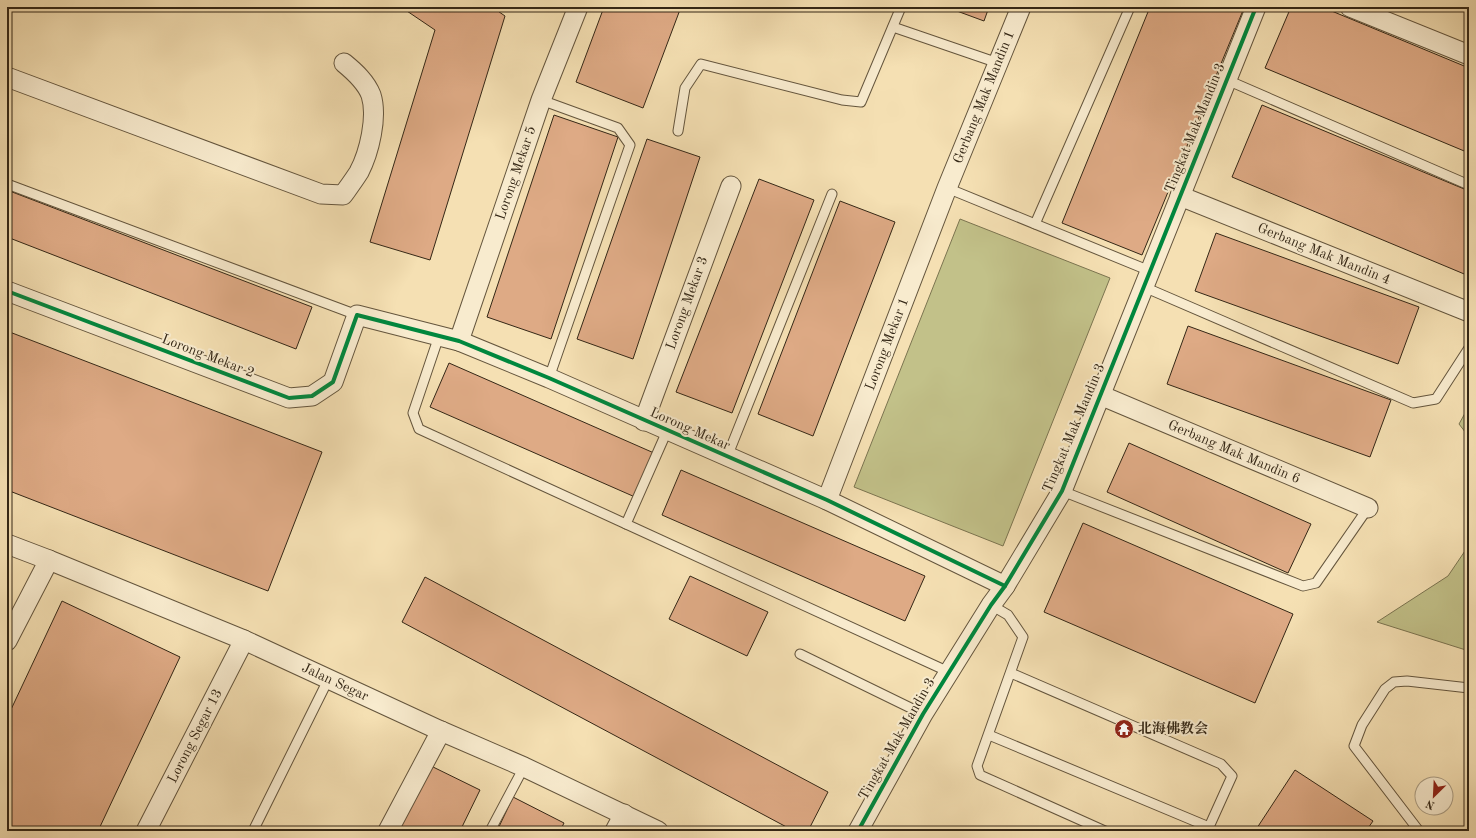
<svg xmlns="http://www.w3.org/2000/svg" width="1476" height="838" font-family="'Old Standard TT','Noto Serif SC',serif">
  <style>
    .green { fill: #c2c189; stroke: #7b7450 }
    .building { fill: #deaa85; stroke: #342716 }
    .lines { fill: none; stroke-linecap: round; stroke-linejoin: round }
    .service-casing { stroke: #64553d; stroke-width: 11 }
    .minor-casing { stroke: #64553d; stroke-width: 21 }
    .service { stroke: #f8ebce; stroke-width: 9 }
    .minor { stroke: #f8ebce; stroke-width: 19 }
    .cycleway-casing { stroke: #f8ebce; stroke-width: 6 }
    .cycleway { stroke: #00873e; stroke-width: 4 }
    .labels { text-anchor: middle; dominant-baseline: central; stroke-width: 4; stroke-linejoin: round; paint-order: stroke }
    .street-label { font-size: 14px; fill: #342716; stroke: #f8ebce }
    .poi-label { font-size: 14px; font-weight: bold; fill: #342716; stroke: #f8ebce; text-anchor: start }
  </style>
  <rect width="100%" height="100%" fill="#f5e0b3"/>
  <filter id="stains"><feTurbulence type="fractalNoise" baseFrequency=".005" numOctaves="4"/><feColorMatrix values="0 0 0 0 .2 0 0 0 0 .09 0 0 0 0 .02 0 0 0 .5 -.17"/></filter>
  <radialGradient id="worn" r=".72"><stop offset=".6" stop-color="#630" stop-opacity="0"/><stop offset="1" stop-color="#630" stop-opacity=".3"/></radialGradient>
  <!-- green -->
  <g class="green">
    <polygon points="960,219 1110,278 1003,546 854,487"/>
    <polygon points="1469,406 1469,437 1459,424"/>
    <polygon points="1469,545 1469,651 1377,622 1448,576"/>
  </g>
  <!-- building -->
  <g class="building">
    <polygon points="401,7 492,7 505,16 430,260 370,242 435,30"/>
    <polygon points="604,7 681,7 643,108 576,82"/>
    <polygon points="946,7 989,7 984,21"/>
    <polygon points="1150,7 1240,7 1244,8 1142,255 1062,223"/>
    <polygon points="1291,7 1322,7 1469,68 1469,153 1265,68"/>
    <polygon points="1262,105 1469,191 1469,276 1232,177"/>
    <polygon points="554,115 618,137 551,339 487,317"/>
    <polygon points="647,139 700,157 633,359 577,339"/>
    <polygon points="759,179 814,200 732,413 676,392"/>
    <polygon points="7,190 312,307 296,349 7,237"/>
    <polygon points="840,201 895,222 813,436 758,414"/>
    <polygon points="1216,233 1419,307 1398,364 1195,291"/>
    <polygon points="1188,326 1391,400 1370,457 1167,384"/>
    <polygon points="7,331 322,452 268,591 7,490"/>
    <polygon points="449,363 654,453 635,497 430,407"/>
    <polygon points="1129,443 1311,524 1288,573 1107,492"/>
    <polygon points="681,470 925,576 905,621 662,515"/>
    <polygon points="1083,523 1293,614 1255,703 1044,612"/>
    <polygon points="690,576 768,612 747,656 669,619"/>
    <polygon points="425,577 828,792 808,831 794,831 402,622"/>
    <polygon points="62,601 180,657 98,831 7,831 7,718"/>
    <polygon points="429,765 480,790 460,831 396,831"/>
    <polygon points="1295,770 1373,821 1366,831 1255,831"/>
    <polygon points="513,797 564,823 560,831 497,831"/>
  </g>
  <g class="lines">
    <!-- service casing -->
    <g class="service-casing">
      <g id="service">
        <polyline points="893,27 998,63"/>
        <polyline points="1227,80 1469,185"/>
        <polyline points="541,100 618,128 630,145 549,378"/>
        <polyline points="678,131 685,88 701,64 842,100 861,102 901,7"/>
        <polyline points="7,184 357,315"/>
        <polyline points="947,188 1150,271"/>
        <polyline points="1035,224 1130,7"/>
        <polyline points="1144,287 1413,403 1436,399 1469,348"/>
        <polyline points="439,336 413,413 419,429 626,524"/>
        <polyline points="667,431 626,524 949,672"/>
        <polyline points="727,457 832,194"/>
        <polyline points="1062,491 1303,586 1316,583 1368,508"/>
        <polyline points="991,605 1008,615 1023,637 977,766 980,775 1105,831"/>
        <polyline points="800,654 923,714"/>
        <polyline points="1011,673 1221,764 1232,776 1209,827 1206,831"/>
        <polyline points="989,735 1209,827"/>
        <polyline points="253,831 329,678"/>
        <polyline points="490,831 524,767"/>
        <polyline points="1419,831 1354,746 1362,725 1385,689 1394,682 1407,681 1469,688"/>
      </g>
    </g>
    <!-- minor casing -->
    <g class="minor-casing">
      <g id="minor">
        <polyline points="1350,7 1469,55"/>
        <path d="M7 77 321 194 343 195C348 188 354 180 359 172 369 153 378 117 371 95 366 82 355 72 344 63"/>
        <polyline points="1180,196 1469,312"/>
        <polyline points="7,291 289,398 312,396 333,382 357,315 459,341 549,378 827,500 1005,586"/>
        <polyline points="459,341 541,100 578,7"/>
        <polyline points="1100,395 1368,508"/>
        <polyline points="644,421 731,186"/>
        <polyline points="827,500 947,188 1021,7"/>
        <polyline points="7,544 49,560 244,640 441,731 524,767 658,831"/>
        <polyline points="7,641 49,560"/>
        <polyline points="146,831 244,640"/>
        <polyline points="388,831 441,731"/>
        <polyline points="615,831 624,814"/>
        <polyline points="858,831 923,714 991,605 1005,586 1062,491 1256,7"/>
      </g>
    </g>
    <!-- service -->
    <use href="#service" class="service"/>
    <!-- minor -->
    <use href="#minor" class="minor"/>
    <!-- cycleway casing -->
    <g class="cycleway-casing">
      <g id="cycleway">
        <polyline points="7,291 289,398 312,396 333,382 357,315 459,341 549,378 827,500 1005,586"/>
        <polyline points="858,831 923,714 991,605 1005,586 1062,491 1256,7"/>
      </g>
    </g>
    <!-- cycleway -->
    <use href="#cycleway" class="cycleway"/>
  </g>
  <!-- icons -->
  <defs>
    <g id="temple-disc" transform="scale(1)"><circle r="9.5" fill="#8f2418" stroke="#f8ebce"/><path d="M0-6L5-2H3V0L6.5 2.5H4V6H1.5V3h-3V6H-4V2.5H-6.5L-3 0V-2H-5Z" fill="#fff"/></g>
  </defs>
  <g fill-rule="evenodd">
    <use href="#temple-disc" x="1124" y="729"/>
  </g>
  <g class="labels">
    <!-- street labels -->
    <g class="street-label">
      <text transform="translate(984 97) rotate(-68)">Gerbang Mak Mandin 1</text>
      <text transform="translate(1195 128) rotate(-68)">Tingkat Mak Mandin 3</text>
      <text transform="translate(516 173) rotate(-71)">Lorong Mekar 5</text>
      <text transform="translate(1324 254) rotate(22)">Gerbang Mak Mandin 4</text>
      <text transform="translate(687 303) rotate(-70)">Lorong Mekar 3</text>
      <text transform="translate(887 344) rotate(-69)">Lorong Mekar 1</text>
      <text transform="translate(208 356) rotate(21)">Lorong Mekar 2</text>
      <text transform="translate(1074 428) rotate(-67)">Tingkat Mak Mandin 3</text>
      <text transform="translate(690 429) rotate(24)">Lorong Mekar</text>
      <text transform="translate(1234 452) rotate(23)">Gerbang Mak Mandin 6</text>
      <text transform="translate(335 682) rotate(25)">Jalan Segar</text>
      <text transform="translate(195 736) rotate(-63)">Lorong Segar 13</text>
      <text transform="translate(897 739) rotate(-60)">Tingkat Mak Mandin 3</text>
    </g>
    <!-- poi labels -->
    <g class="poi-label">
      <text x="1138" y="729">北海佛教会</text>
    </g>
  </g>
  <!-- margin -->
  <rect width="1476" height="838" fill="none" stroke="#f5e0b3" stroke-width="24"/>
  <rect x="8" y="8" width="1460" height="822" fill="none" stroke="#342716" stroke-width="2"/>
  <rect x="12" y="12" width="1452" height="814" fill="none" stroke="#342716"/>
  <!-- north arrow -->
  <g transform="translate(1434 796) rotate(204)"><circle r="19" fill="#f8ebce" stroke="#aa9d84"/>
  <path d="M0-3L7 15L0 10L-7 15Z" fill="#8f2418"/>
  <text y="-6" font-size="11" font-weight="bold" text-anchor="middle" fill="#342716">N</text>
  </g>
  <rect width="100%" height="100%" filter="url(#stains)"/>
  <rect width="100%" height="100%" fill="url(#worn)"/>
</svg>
